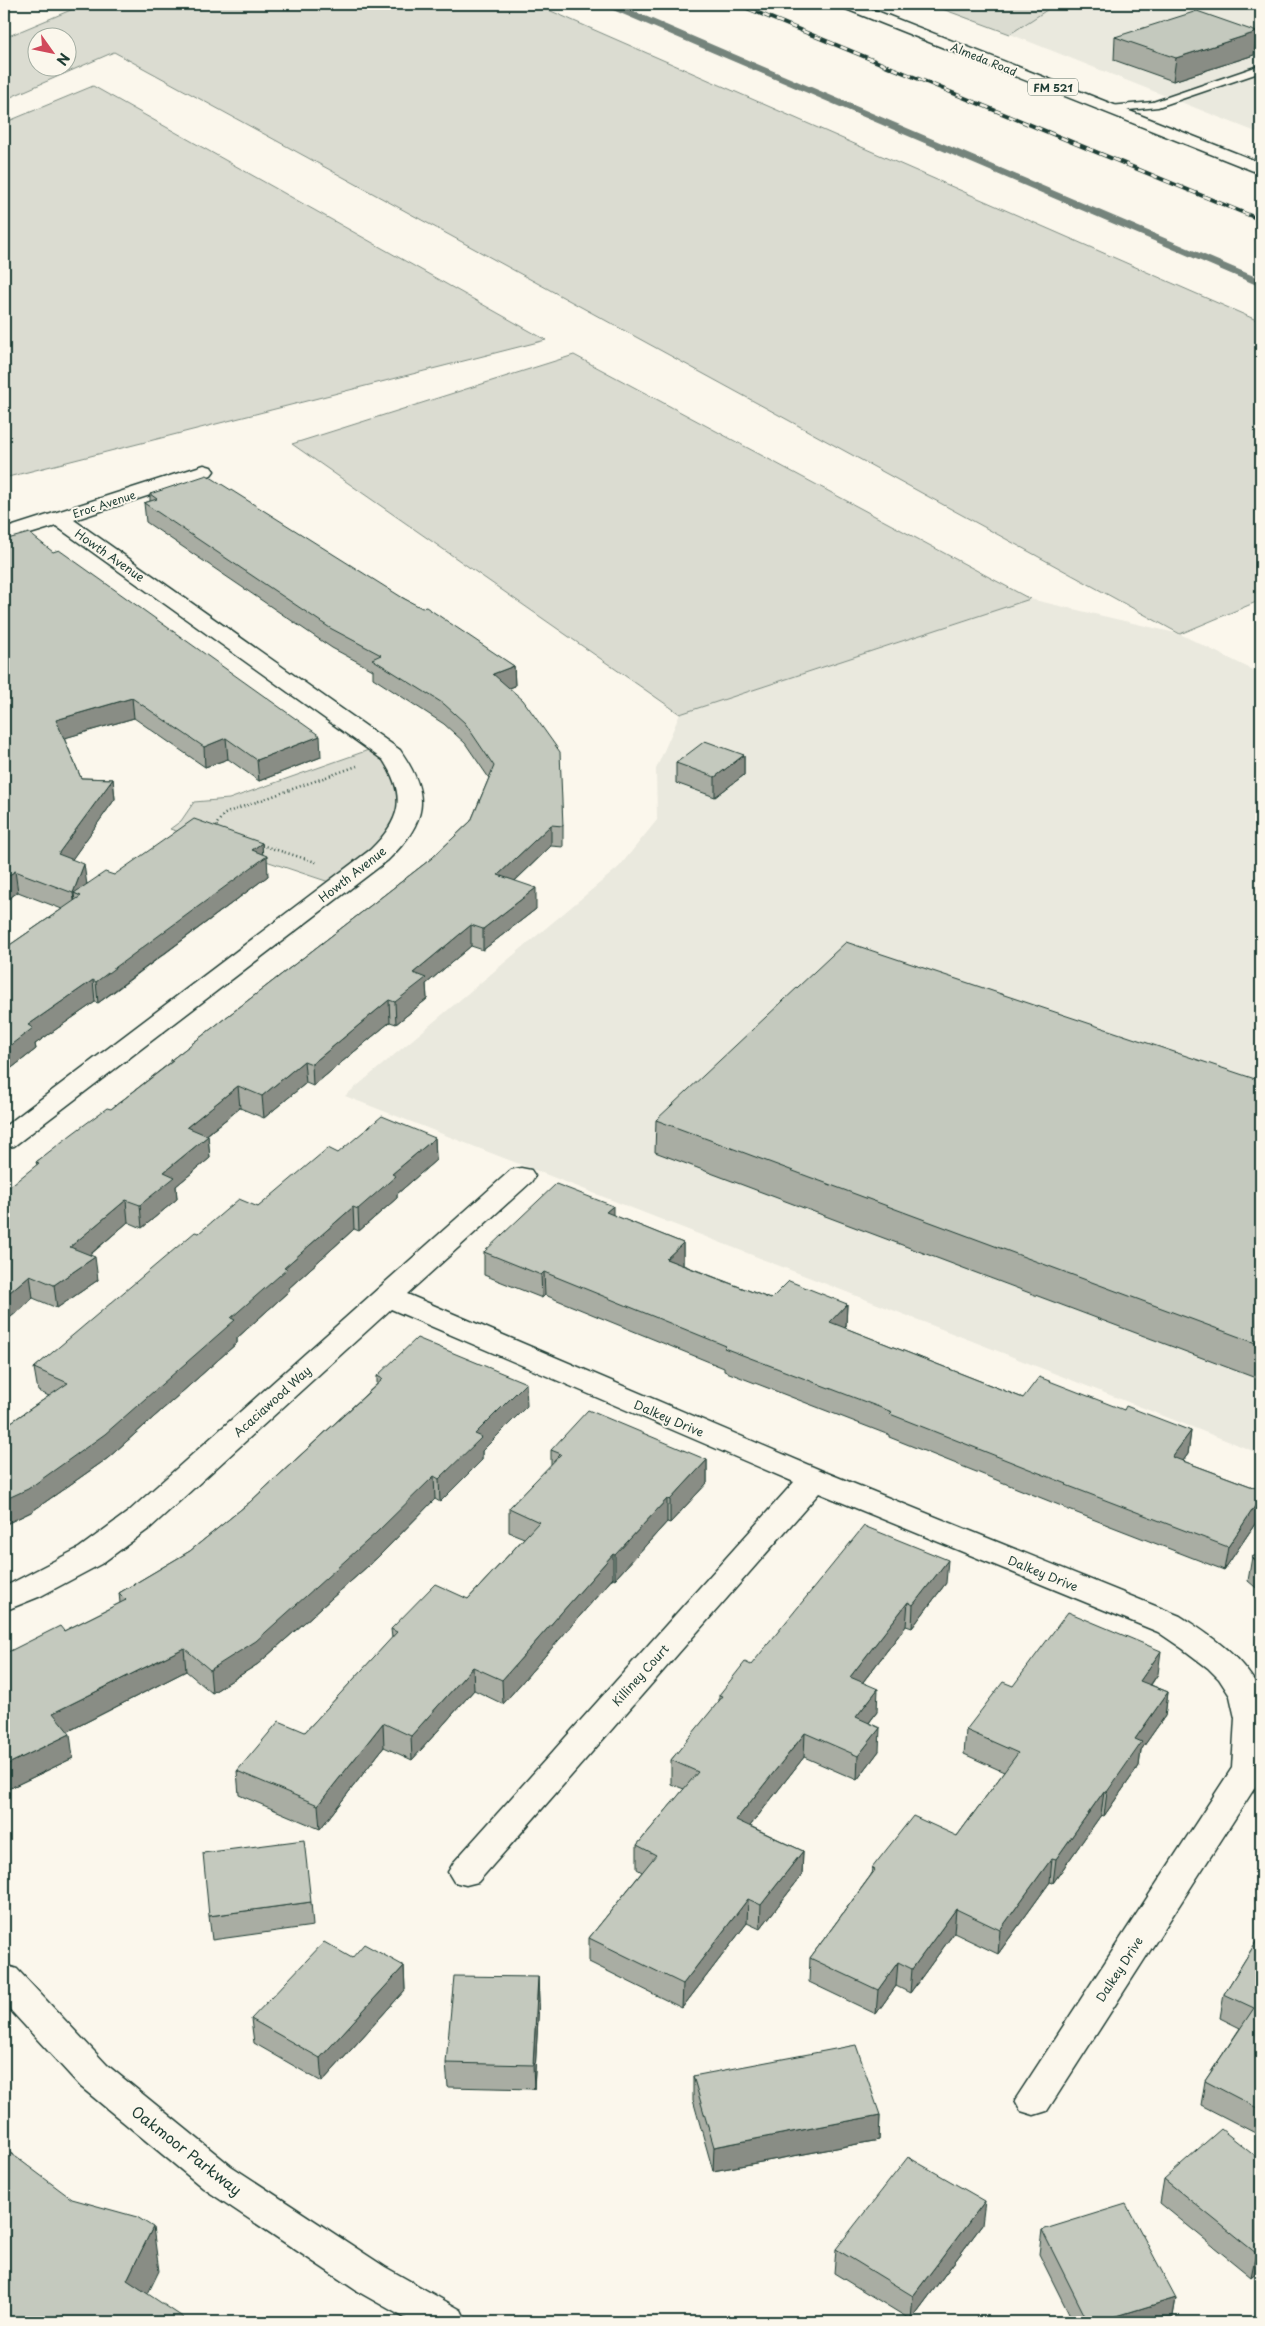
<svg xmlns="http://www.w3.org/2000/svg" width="1265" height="2326" font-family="'Playpen Sans',sans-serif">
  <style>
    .built { fill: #eae9de }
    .green { fill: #dbdcd1; stroke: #7d8c82; fill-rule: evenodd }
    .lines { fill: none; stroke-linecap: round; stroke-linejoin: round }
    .stream { stroke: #74847b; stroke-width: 7 }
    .lane-casing { stroke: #1f3d34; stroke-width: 3 }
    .street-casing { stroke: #1f3d34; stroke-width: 3 }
    .primary-casing { stroke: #1f3d34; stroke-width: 3 }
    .path { stroke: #1f3d34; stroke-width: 2.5; stroke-dasharray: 1 3; stroke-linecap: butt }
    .lane { fill: #fbf7ec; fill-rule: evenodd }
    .street { fill: #fbf7ec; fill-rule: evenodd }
    .primary { fill: #fbf7ec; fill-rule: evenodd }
    .rail-casing { stroke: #1f3d34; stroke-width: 4 }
    .rail { stroke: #fbf7ec; stroke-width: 2.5; stroke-dasharray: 7; stroke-linecap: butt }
    .wall { fill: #a9ada3; stroke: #1f3d34 }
    .shaded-wall { fill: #898d85; stroke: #1f3d34 }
    .building { fill: #c4c9be; stroke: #1f3d34 }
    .labels { text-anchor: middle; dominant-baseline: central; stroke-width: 4; stroke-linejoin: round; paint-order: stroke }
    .far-street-label { font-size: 11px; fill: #1f3d34; stroke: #fbf7ec }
    .shield { fill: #fbf7ec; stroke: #61756b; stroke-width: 1 }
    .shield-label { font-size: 11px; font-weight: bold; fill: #1f3d34 }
    .street-label { font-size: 12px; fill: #1f3d34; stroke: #fbf7ec }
    .near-street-label { font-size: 15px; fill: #1f3d34; stroke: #fbf7ec }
  </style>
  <rect width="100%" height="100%" fill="#fbf7ec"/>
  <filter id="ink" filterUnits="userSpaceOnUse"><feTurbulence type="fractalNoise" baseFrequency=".02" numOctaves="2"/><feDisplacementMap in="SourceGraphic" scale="10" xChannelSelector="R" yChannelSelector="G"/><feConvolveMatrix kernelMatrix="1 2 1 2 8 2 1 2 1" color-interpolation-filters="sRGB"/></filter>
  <g filter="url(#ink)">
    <!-- built -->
    <g class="built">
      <polygon points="1056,4 1261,4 1261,134 1010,34"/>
      <polygon points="1030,599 1180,634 1261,674 1261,1454 345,1096 619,867 657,820 656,769 680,714"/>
    </g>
    <!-- green -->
    <g class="green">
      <path d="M85 4H535L1261 322V600L1180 634 114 52 4 100V38ZM38 38H68V68H38Z"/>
      <polygon points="929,4 1056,4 1010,34"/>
      <polygon points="93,86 546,340 4,478 4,123"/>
      <polygon points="574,355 1030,599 680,714 292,444"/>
      <polygon points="380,746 410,814 338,885 170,829 181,821 194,802 229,799"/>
    </g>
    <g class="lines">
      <!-- stream -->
      <polyline class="stream" points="608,4 1261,283"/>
      <!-- lane casing -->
      <g class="lane-casing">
        <polygon id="lane" points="1261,65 1261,72 1158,107 1110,112 1104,109 1110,106 1153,102"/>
      </g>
      <!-- street casing -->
      <g class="street-casing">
        <g id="street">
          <path d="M204 465 211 467 214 471 211 475 74 520 400 750C432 796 427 822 388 860L14 1146 4 1148V1127L370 850C401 820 407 797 383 760L56 526 4 542V529Z"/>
          <path d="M521 1168 531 1170 535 1176 531 1182 407 1294 825 1472 1180 1616C1213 1637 1242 1657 1261 1692V1778L1047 2111 1034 2115 1021 2111 1015 2100 1232 1768 1235 1718 1230 1696 1219 1679 1208 1668 1183 1649 1158 1632 819 1493 478 1882 466 1885 454 1882 448 1872 454 1862 794 1482 391 1309 150 1528 101 1564 41 1596 4 1611V1587L79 1548 128 1512 511 1170Z"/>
          <polygon points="4,1965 17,1969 107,2065 231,2166 385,2267 461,2310 467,2322 412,2322 357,2291 203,2188 81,2087 4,2003"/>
        </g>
      </g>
      <!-- primary casing -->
      <g class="primary-casing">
        <polygon id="primary" points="838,4 859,4 1261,163 1261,174 841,7"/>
      </g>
      <!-- path -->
      <g class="path">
        <polyline points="219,830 216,825 223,815 231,811 357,766"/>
        <polyline points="258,844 319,863"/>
      </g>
      <!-- lane -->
      <use href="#lane" class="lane"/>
      <!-- street -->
      <use href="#street" class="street"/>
      <!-- primary -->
      <use href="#primary" class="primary"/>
      <!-- rail casing -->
      <g class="rail-casing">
        <polyline id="rail" points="737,4 1261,220"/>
      </g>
      <!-- rail -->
      <use href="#rail" class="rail"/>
    </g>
    <!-- wall -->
    <g class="wall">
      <polygon points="1115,37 1254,55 1173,81 1114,60"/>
      <polygon points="150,494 403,598 514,666 515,686 509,688 563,826 563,847 551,846 515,881 536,909 483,950 471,946 426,984 427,999 396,1024 390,1022 313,1086 306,1083 264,1118 240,1108 207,1135 208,1136 210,1158 176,1186 177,1199 142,1228 128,1222 90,1255 98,1280 57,1308 33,1298 4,1323 37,1165 36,1162 111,1109 171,1062 171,1060 432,858 471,821 489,778 465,743 444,724 373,678 373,670 332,648 146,522 144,503 150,501"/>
      <polygon points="4,540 53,552 321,757 259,781 228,759 205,767 134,718 64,738 81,778 113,779 115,799 72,859 87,884 114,875 262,843 262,854 268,876 115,991 98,1003 95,1002 35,1044 36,1049 4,1074 4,949 62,909 18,892 4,902"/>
      <polygon points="744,755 744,775 715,797 676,783 676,763"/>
      <polygon points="1261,1081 1261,1380 655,1152 656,1120"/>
      <polygon points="435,1138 436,1160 397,1194 397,1198 359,1231 354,1229 289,1288 289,1291 237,1338 237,1343 108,1458 31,1512 4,1525 4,1427 49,1396 38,1391 34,1368 199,1233 258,1207 338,1153"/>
      <polygon points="613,1215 683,1243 683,1265 771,1299 847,1304 846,1326 845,1328 1023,1398 1124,1410 1191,1431 1188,1454 1183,1461 1261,1490 1261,1515 1224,1570 1064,1508 1064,1507 889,1437 889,1435 724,1371 724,1368 545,1295 542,1298 484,1275 484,1252"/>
      <polygon points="377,1376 527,1406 482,1451 482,1460 440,1502 435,1499 378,1557 258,1664 212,1693 186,1671 67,1732 73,1758 4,1791 4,1649 8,1652 64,1631 120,1603 119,1593 190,1551 250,1502 377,1384"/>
      <polygon points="551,1450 707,1460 707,1483 670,1523 667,1522 615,1579 613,1578 503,1704 474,1690 412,1760 384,1747 320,1829 239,1795 237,1771 305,1732 392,1638 391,1629 468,1599 524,1538 509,1532 509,1508 551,1465"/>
      <polygon points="1261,1553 1261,1592 1248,1581 1252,1557"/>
      <polygon points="946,1583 912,1628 906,1626 863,1682 877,1712 869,1723 879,1751 857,1780 804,1757 750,1826 803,1851 802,1875 760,1929 747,1923 682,2008 589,1962 589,1938 642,1872 637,1869 637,1845 684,1789 671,1784 671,1760 719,1702 719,1695 751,1665"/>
      <polygon points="1158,1674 1151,1685 1168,1692 1165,1716 1141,1750 1139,1766 1104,1816 1101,1815 1053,1883 1050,1882 998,1954 954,1933 910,1993 896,1986 876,2014 809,1982 810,1958 871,1875 872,1868 957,1836 1004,1772 964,1754 966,1730 1013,1686"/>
      <polygon points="311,1902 313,1926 212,1940 209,1916"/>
      <polygon points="1261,1934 1261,2136 1201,2105 1205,2081 1240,2028 1220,2018 1224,1994"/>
      <polygon points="352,1958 404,1966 405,1990 322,2082 254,2043 251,2019"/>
      <polygon points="538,1977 539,2001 534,2089 448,2087 446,2063"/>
      <polygon points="693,2076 880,2115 879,2140 713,2171 693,2100"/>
      <polygon points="1261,2161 1261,2268 1251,2277 1160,2203 1164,2179"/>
      <polygon points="982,2225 911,2320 834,2273 836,2249"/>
      <polygon points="1042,2230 1176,2298 1172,2322 1073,2322 1039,2254"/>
    </g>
    <!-- shaded-wall -->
    <g class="shaded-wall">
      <polygon points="1257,32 1254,55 1173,81 1176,58"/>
      <polygon points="514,666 515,686 493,694 493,674"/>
      <polygon points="132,698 134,718 58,740 56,720"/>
      <polygon points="320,736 321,757 259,781 257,760"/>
      <polygon points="226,738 228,759 205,767 204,747"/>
      <polygon points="744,755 744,775 715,797 715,777"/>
      <polygon points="113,779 115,799 61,875 58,854"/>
      <polygon points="551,825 551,846 499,896 498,875"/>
      <polygon points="262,843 263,859 267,856 268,876 98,1003 96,982 252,850"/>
      <polygon points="84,864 87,885 81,896 74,893 76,912 76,914 73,893"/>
      <polygon points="15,871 18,892 4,902 4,879"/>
      <polygon points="536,888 536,909 483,950 483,929"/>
      <polygon points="471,925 471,946 426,984 427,999 396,1024 395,1002 413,973"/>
      <polygon points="93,980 95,1002 35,1044 36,1049 4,1074 4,1050 28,1025"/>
      <polygon points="389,1000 390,1022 313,1086 312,1064"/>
      <polygon points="304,1061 306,1083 264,1118 262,1096"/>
      <polygon points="238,1086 240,1108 189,1149 187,1127"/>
      <polygon points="208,1136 210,1158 176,1186 177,1199 142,1228 140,1205 164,1172"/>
      <polygon points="435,1138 436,1160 397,1194 397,1198 359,1231 358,1209 392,1174"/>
      <polygon points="126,1200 128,1222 73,1269 70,1247"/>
      <polygon points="613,1206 613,1228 606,1212"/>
      <polygon points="353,1207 354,1229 289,1288 289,1291 237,1338 237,1343 108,1458 31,1512 4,1525 4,1500 231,1318 284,1268"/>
      <polygon points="683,1243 683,1266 666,1259"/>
      <polygon points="95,1257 98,1280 57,1308 54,1285"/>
      <polygon points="544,1272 545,1295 542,1298 541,1275"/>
      <polygon points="30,1275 33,1298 4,1323 4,1297"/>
      <polygon points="847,1304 846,1326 829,1345 830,1322"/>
      <polygon points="526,1383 527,1406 482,1451 482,1460 440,1502 439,1479 475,1434"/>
      <polygon points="1191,1431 1188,1454 1169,1480 1172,1457"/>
      <polygon points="707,1460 707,1483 670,1523 670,1500"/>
      <polygon points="434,1476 435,1499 378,1557 258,1664 212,1693 210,1670"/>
      <polygon points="1261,1497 1261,1515 1224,1570 1228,1547"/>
      <polygon points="667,1499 667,1522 615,1579 615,1555"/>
      <polygon points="613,1554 613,1578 503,1704 502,1680"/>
      <polygon points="948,1560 946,1583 912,1628 913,1605"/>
      <polygon points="908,1602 906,1626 849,1700 850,1677"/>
      <polygon points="184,1648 186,1671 57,1737 53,1713"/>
      <polygon points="1161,1651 1158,1674 1137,1704 1140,1681"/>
      <polygon points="473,1667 474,1690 412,1760 411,1736"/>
      <polygon points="878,1689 877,1712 855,1741 856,1717"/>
      <polygon points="1168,1692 1165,1716 1141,1750 1139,1766 1104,1816 1107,1792 1135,1739"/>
      <polygon points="383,1723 384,1747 320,1829 318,1805"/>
      <polygon points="880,1728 879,1751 857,1780 858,1756"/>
      <polygon points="805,1733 804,1757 736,1844 736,1820"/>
      <polygon points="70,1734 73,1758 4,1791 4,1766"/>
      <polygon points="1104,1791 1101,1815 1053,1883 1056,1859"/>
      <polygon points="803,1851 802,1875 760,1929 761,1905"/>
      <polygon points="1052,1858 1050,1882 998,1954 1000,1930"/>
      <polygon points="748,1899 747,1923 682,2008 683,1984"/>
      <polygon points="956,1909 954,1933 910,1993 912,1969"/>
      <polygon points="898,1962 896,1986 876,2014 878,1990"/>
      <polygon points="404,1966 405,1990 322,2082 320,2058"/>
      <polygon points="538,1977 539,2001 534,2089 533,2065"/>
      <polygon points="880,2115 879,2140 713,2171 714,2147"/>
      <polygon points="985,2201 982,2225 911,2320 913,2296"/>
      <polygon points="153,2227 159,2271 134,2322 127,2280"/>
      <polygon points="1261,2248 1261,2268 1251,2277 1256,2253"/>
      <polygon points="1176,2298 1172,2322 1097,2322"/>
    </g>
    <!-- building -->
    <g class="building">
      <polygon points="1197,11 1257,32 1176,58 1115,37"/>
      <polygon points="207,475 403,598 422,608 426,607 514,666 493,674 523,700 560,752 563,826 551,825 498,875 536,888 483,929 471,925 413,973 426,978 395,1002 389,1000 312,1064 304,1061 262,1096 238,1086 187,1127 208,1136 164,1172 175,1177 140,1205 126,1200 70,1247 95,1257 54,1285 30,1275 4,1297 4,1191 39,1163 36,1162 72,1134 107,1108 111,1109 173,1061 171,1060 432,858 471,821 494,766 465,723 444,704 372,659 381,655 330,628 144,503 157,499 150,494"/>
      <polygon points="29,533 53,552 59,550 320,736 257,760 226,738 204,747 132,698 56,720 81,778 113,779 58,854 84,864 73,893 15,871 4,879 4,540"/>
      <polygon points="705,741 744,755 715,777 676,763"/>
      <polygon points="194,819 262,843 252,850 267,856 112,970 96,982 93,980 28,1025 33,1028 4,1050 4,949 81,896 74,893 105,872 114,875"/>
      <polygon points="846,942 1261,1081 1261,1345 656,1120"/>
      <polygon points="382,1116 435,1138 392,1174 396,1176 358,1209 353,1207 284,1268 287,1269 231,1318 235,1320 105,1434 28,1489 4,1500 4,1427 68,1383 34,1368 195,1232 199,1233 239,1199 258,1207 328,1148 338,1153"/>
      <polygon points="556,1184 613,1206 606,1212 683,1243 666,1259 771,1299 789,1281 847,1304 830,1322 1023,1398 1039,1377 1124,1410 1126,1406 1191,1431 1172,1457 1261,1490 1261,1497 1228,1547 1066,1485 1067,1484 890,1414 892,1412 724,1348 726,1346 544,1272 541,1275 484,1252"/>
      <polygon points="417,1338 526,1383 475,1434 482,1437 439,1479 434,1476 376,1533 256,1641 210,1670 184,1648 53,1713 70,1734 4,1766 4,1649 5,1649 8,1652 60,1626 64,1631 126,1600 119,1593 190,1551 250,1502 383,1379 377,1376"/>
      <polygon points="588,1410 707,1460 670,1500 667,1499 615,1555 613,1554 502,1680 473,1667 411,1736 383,1723 318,1805 237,1771 279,1721 305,1732 397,1632 391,1629 435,1584 468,1599 539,1522 509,1508 561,1454 551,1450"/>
      <polygon points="864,1526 948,1560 913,1605 908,1602 850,1677 878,1689 856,1717 880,1728 858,1756 805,1733 736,1820 803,1851 761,1905 748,1899 683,1984 589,1938 656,1855 637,1845 698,1772 671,1760 723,1696 719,1695 745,1662 751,1665"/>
      <polygon points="1261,1553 1261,1566 1252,1557"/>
      <polygon points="1068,1612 1161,1651 1140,1681 1168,1692 1135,1739 1142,1742 1107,1792 1104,1791 1056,1859 1052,1858 1000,1930 956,1909 912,1969 898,1962 878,1990 810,1958 875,1870 872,1868 913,1816 957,1836 1018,1753 966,1730 1003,1682 1013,1686"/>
      <polygon points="304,1840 311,1902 209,1916 203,1853"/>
      <polygon points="1261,1934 1261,2110 1205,2081 1254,2008 1224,1994"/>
      <polygon points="324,1942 352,1958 364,1944 404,1966 320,2058 251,2019"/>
      <polygon points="454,1976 538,1977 533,2065 446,2063"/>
      <polygon points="856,2045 880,2115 714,2147 693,2076"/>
      <polygon points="1221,2129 1261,2161 1261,2248 1256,2253 1164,2179"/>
      <polygon points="4,2148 72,2199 137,2217 153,2227 127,2280 184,2318 180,2322 4,2322"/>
      <polygon points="908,2157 985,2201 913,2296 836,2249"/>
      <polygon points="1126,2204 1176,2298 1097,2322 1088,2322 1042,2230"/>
    </g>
  </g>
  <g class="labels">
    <!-- far-street labels -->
    <g class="far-street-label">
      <text transform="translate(984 59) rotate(22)">Almeda Road</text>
      <text transform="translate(104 504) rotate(-18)">Eroc Avenue</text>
    </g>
    <!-- shield labels -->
    <rect class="shield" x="1028" y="78.5" width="50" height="17" rx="4"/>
    <g class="shield-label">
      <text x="1053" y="87">FM 521</text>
    </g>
    <!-- street labels -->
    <g class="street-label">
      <text transform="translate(110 555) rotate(35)">Howth Avenue</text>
      <text transform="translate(352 874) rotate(-38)">Howth Avenue</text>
      <text transform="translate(272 1401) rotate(-42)">Acaciawood Way</text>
      <text transform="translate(669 1418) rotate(23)">Dalkey Drive</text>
      <text transform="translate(1043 1573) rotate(22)">Dalkey Drive</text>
      <text transform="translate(640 1675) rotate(-48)">Killiney Court</text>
      <text transform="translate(1119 1969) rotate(-57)">Dalkey Drive</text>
    </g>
    <!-- near-street labels -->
    <g class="near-street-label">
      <text transform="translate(187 2150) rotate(38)">Oakmoor Parkway</text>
    </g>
  </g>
  <!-- margin -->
  <rect width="1265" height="2326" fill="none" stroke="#fbf7ec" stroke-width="20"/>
  <rect x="10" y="10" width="1245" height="2306" fill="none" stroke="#1f3d34" stroke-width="2" filter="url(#ink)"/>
  <!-- north arrow -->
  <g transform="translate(52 52) rotate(123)"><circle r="24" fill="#fbf7ec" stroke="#a3ada2"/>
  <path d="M0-4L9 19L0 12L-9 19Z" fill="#d1495b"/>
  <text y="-8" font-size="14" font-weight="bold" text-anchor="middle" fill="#1f3d34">N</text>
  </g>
</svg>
